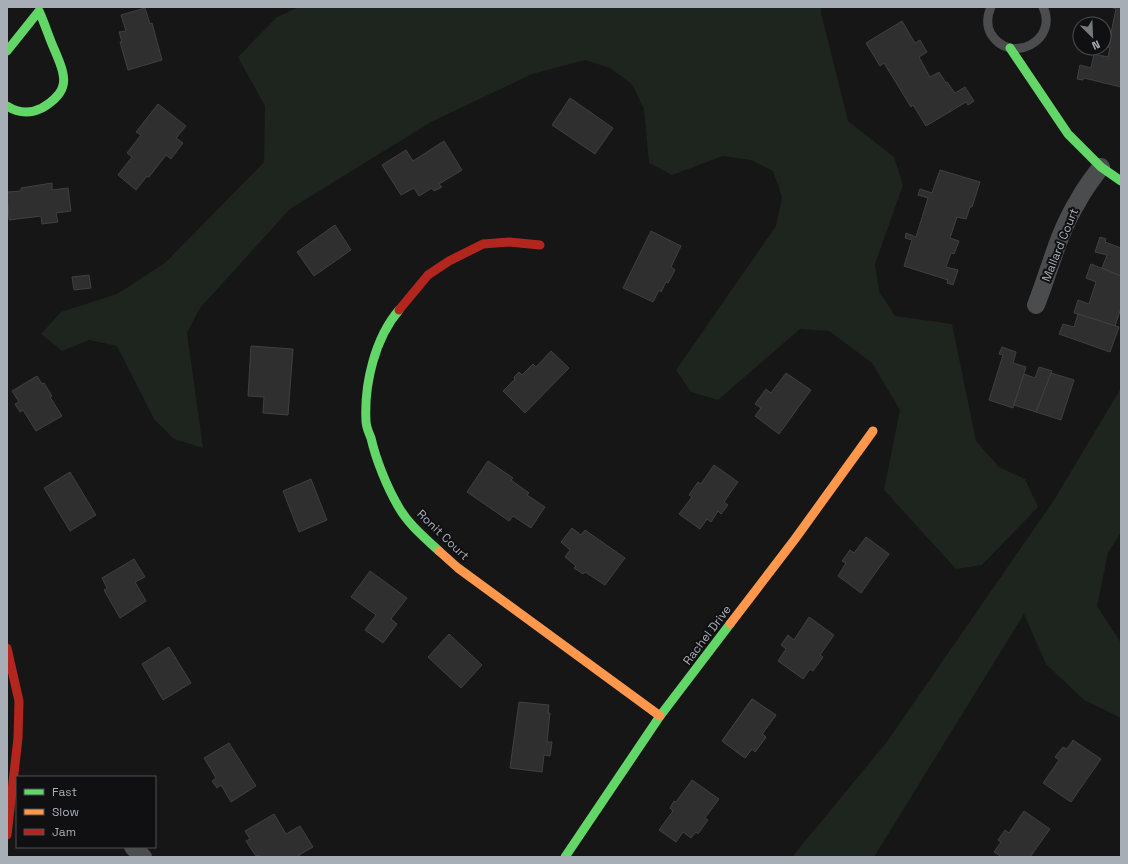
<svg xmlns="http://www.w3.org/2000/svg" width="1128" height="864" font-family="'Space Grotesk',sans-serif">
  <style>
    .green { fill: #1e241e }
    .building { fill: #2f2f30; stroke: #3e4042 }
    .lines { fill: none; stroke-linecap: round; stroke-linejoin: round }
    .lane { stroke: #4a4c4e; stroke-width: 9 }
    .street { stroke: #4a4c4e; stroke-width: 18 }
    .fast { stroke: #63d668; stroke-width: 9 }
    .slow { stroke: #ff974d; stroke-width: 9 }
    .jam { stroke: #b3261e; stroke-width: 9 }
    .labels { text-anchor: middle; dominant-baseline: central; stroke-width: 4; stroke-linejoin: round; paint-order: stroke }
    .street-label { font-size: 12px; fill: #a7aeb6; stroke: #101012 }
  </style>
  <rect width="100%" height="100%" fill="#161616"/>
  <!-- green -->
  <g class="green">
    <polygon points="299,7 821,7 821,13 848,121 894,157 903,185 875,264 879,291 895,316 952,324 976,441 999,467 1025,479 1038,507 982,565 956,569 884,490 900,410 872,363 829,331 800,329 718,400 691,392 676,370 776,226 782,197 773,171 751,160 723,156 672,175 649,163 644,109 632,84 610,68 585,60 532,74 431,122 290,209 200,308 187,333 203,448 174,439 154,419 117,346 89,340 62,351 41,334 61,312 117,294 165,263 264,162 265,106 238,57 277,17"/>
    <polygon points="1121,388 1121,532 1108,553 1097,606 1121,643 1121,718 1084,700 1046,664 1024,614 874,857 792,857 886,743 1054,500"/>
  </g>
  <!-- building -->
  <g class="building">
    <polygon points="1111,7 1121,7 1121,87 1084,78 1083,80 1077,79 1080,65 1091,68 1094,54 1108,57 1110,47 1108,47 1116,9"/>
    <polygon points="145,8 150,24 152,23 162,60 128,70 120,42 122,42 119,32 126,31 121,15"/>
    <polygon points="902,21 915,43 920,40 927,52 919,57 930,77 939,72 946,83 947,82 955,93 965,87 974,101 968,105 966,102 926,126 913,105 911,107 884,63 880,66 866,43"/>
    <polygon points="570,98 613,128 595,154 552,125"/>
    <polygon points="158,104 186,126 176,138 183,143 171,159 166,155 149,177 147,176 136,190 118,175 132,157 127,153 141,135 136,132"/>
    <polygon points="444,141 462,170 439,184 442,187 434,191 432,188 419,196 414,188 401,195 382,165 406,150 413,161"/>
    <polygon points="940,170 980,182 972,207 970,207 966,219 957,217 950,238 959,241 954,254 951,253 946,267 958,270 953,285 947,283 948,280 904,266 912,240 905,238 906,233 916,237 928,198 918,195 920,189 932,193"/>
    <polygon points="52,183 52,190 68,188 71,211 56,213 58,222 42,224 41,216 9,220 7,192 21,191 21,188"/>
    <polygon points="335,225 351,250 314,276 297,252"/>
    <polygon points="651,231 681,246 671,267 675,270 668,283 666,282 661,292 659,290 653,302 623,288"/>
    <polygon points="1100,237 1106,239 1105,242 1121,248 1121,276 1102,268 1107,255 1095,252"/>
    <polygon points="1091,264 1121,276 1121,308 1115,326 1074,313 1078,300 1089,304 1096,282 1086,278"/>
    <polygon points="89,275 91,288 74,290 72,277"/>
    <polygon points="1078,314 1119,327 1110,352 1059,334 1063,324 1074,327"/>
    <polygon points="251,346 293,349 288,415 263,413 264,397 248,396"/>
    <polygon points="1002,347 1016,352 1013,363 1026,367 1013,408 989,400 1003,355 999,354"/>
    <polygon points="551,351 569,368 525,413 503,391 515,379 514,377 519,372 522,375 533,364 536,367"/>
    <polygon points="1039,367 1052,371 1036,412 1014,405 1024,374 1035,378"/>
    <polygon points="786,373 811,390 779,434 755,416 761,408 755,404 766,389 771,393"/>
    <polygon points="1051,373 1074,380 1061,420 1036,412"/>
    <polygon points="37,376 42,384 44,383 52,396 50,397 62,416 36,431 23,410 20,412 15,404 19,402 12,391"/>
    <polygon points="488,461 513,478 511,480 529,493 527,495 545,507 531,528 513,516 509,521 467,492"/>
    <polygon points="714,465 738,482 724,502 728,505 721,514 718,511 711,522 707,519 700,529 679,514 692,497 689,495 698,482 701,484"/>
    <polygon points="70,472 96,515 70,531 44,488"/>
    <polygon points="311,479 327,520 299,532 283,491"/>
    <polygon points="572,528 581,535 585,530 625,558 605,585 585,572 583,574 574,568 576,566 565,557 570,550 561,542"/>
    <polygon points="866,537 889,554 861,593 838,576 846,563 842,561 850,550 854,553"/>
    <polygon points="134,559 145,577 135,582 146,601 120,618 104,590 107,588 102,578"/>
    <polygon points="370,571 407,598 391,619 397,624 383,643 365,630 376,615 351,597"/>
    <polygon points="809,617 834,635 820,655 823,657 813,671 810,669 803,679 778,661 786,649 781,645 788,635 794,640"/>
    <polygon points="449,634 482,665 461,688 428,657"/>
    <polygon points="169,647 191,683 163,700 142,664"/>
    <polygon points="752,699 776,715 762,734 766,737 755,752 752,749 745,758 722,741"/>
    <polygon points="752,699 776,715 762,734 766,737 755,752 752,749 745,758 722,741"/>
    <polygon points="519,702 549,705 548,713 550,713 547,742 552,742 550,756 544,755 542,772 510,768"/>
    <polygon points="1073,740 1101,759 1071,802 1043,783 1059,760 1055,757 1063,747 1067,749"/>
    <polygon points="229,743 256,786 231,802 221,785 217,788 212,781 216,778 204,758"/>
    <polygon points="692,780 719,799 705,818 708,820 698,834 696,832 691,838 683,832 676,842 659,830 673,811 670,808 674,801 676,802"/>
    <polygon points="1024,811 1050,829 1030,857 1002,857 994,852 1001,842 998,840 1005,830 1009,833"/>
    <polygon points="274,814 286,834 300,826 313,847 299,855 300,857 260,857 259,855 256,856 246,841 250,839 245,831"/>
  </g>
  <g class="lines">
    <!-- lane -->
    <path class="lane" d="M991 7C987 16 986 25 991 34 1011 66 1059 40 1043 7"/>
    <!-- street -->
    <g class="street">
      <path d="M1036 305C1050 270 1058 233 1078 201 1084 189 1093 178 1101 167"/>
      <polyline points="133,847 143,857"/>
    </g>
    <!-- fast -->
    <g class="fast">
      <polyline points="1010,48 1068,134 1101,167 1121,181"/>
      <path d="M7 51 39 11C45 24 49 38 55 51 66 77 71 91 42 108 30 114 18 113 7 106"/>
      <path d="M399 310C375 338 364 384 366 421 366 427 369 433 371 438 376 460 387 487 398 506 408 524 424 537 439 551"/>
      <polyline points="565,857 660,716 730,624"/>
    </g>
    <!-- slow -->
    <g class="slow">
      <polyline points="439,551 458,568 660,716"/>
      <polyline points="730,624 795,539 873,431"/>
    </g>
    <!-- jam -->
    <g class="jam">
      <polyline points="399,310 428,275 449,261 483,244 509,242 540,245"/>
      <polyline points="7,648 19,701 18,738 7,835"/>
    </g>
  </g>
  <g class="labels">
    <!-- street labels -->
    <g class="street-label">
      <text transform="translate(1060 245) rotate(-68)">Mallard Court</text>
      <text transform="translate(443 535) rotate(44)">Ronit Court</text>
      <text transform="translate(707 635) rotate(-53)">Rachel Drive</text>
    </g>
  </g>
  <!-- border -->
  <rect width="1128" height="864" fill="none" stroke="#a7aeb6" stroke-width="16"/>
  <!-- legend -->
  <rect x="16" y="776" width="140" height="72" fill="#101012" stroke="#4c4f54"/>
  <rect x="24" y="789" width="20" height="6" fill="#63d668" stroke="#4c4f54"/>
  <text x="52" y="796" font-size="12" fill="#a7aeb6">Fast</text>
  <rect x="24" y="809" width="20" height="6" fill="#ff974d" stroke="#4c4f54"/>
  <text x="52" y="816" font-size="12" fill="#a7aeb6">Slow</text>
  <rect x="24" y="829" width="20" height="6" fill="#b3261e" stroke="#4c4f54"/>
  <text x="52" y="836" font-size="12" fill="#a7aeb6">Jam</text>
  <!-- north arrow -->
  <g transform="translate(1092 36) rotate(156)"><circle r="19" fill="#101012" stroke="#4c4f54"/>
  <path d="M0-3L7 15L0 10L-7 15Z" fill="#74797e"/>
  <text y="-6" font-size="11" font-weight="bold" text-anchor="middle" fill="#a7aeb6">N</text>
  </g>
</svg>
